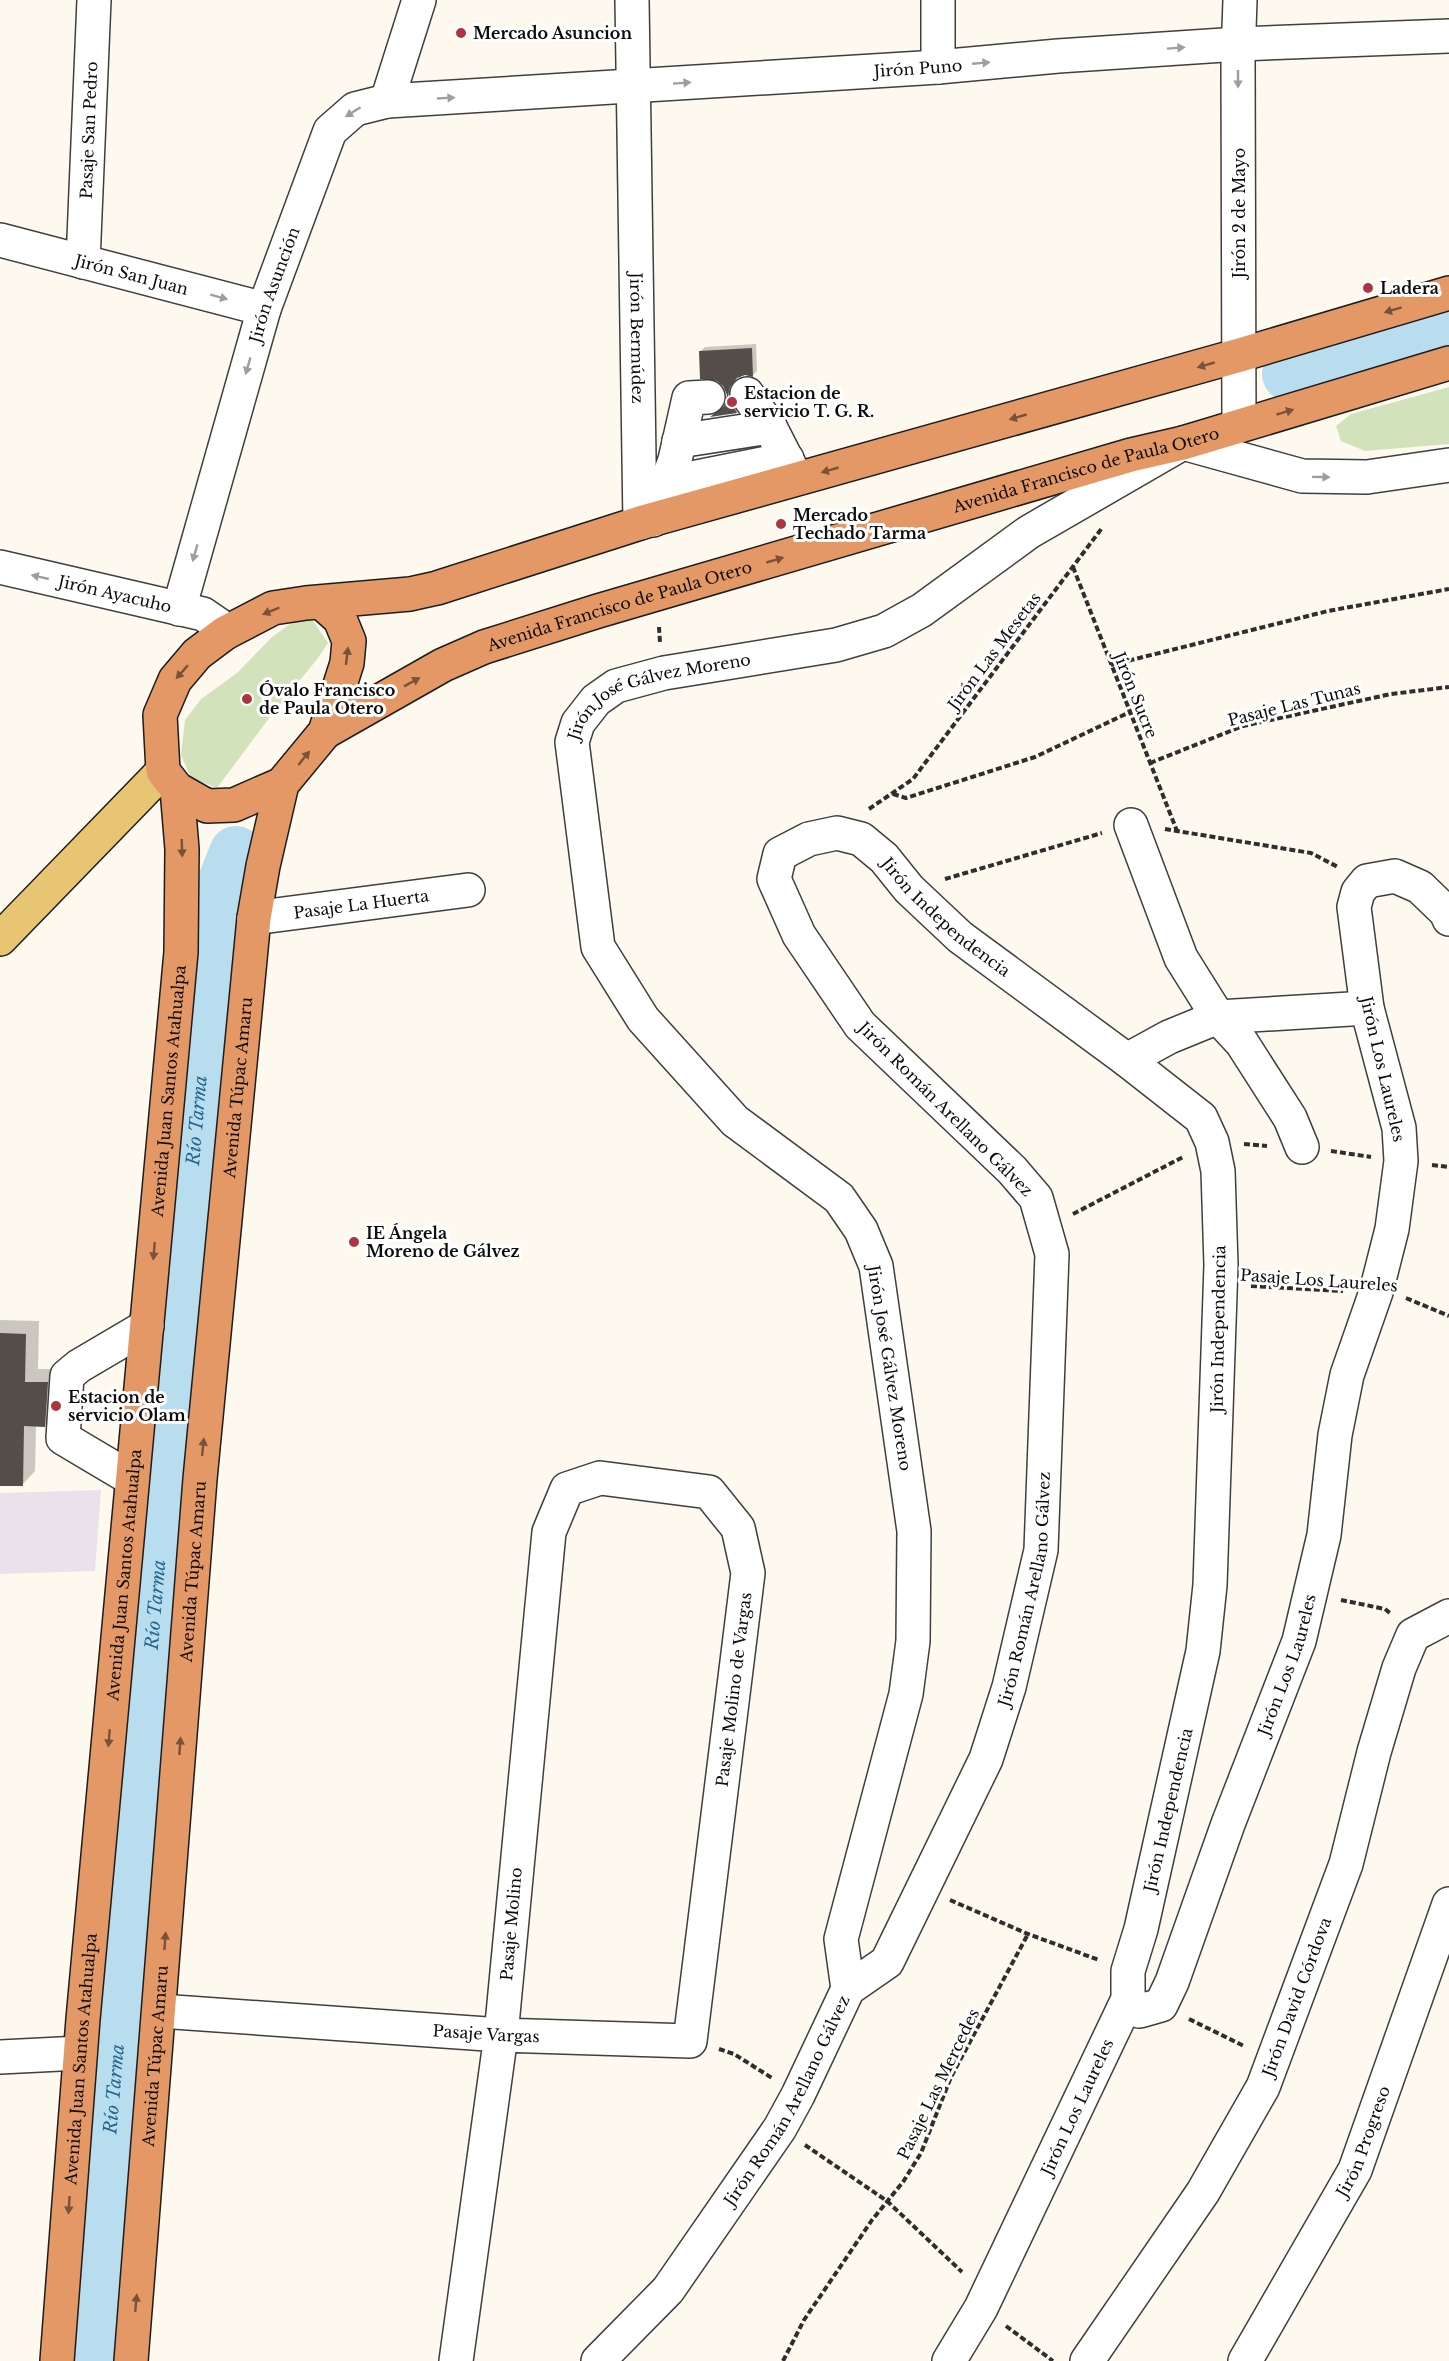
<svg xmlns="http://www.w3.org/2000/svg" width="1449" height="2361" font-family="'Libre Baskerville',serif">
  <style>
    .industrial { fill: #e9e2ea }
    .green { fill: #d2e3bb }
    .shadow { fill: #0003 }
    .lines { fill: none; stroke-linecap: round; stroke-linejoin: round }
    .river { stroke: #b8ddee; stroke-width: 54 }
    .building { fill: #544d4a }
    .minor-casing { stroke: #3f3f3f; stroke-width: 36 }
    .major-casing { stroke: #1d1d1d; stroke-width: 36 }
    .highway-casing { stroke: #1d1d1d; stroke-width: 36 }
    .path { stroke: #2e2e2e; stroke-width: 4; stroke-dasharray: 6 3; stroke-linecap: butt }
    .minor { stroke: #fff; stroke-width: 33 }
    .major { stroke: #e8c573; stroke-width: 33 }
    .highway { stroke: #e39866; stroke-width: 33 }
    .oneway { fill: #9e9e9e }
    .oneway2 { fill: #785239 }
    .poi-dot { fill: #ac3541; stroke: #fff; stroke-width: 2 }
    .labels { text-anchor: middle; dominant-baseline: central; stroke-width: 6; stroke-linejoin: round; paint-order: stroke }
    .poi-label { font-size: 16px; font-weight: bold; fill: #0c0c0c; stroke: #fff; text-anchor: start }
    .street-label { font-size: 16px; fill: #0c0c0c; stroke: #fff }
    .water-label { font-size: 18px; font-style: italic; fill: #25668f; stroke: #fff }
  </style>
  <rect width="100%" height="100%" fill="#fdf9ee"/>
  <!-- industrial -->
  <polygon class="industrial" points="101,1490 95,1571 0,1574 0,1493"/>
  <!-- green -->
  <g class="green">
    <polygon points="1449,387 1449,444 1365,451 1341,441 1336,426 1351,414"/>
    <polygon points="297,619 313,621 328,643 318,658 270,717 217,788 191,778 181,755 185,720 201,699 237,673 272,637"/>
  </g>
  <!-- shadow -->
  <g class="shadow">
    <polygon points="756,344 757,371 753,375 745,374 737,377 734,381 732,391 741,407 737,412 714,415 726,405 728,395 725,385 700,352 705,347"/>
    <polygon points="0,1320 39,1321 38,1369 60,1369 58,1412 44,1426 36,1425 35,1471 22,1485 0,1484"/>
  </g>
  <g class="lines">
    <!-- river -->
    <g class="river">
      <polyline points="1289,374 1449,326"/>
      <path id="s1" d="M91 2361 207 1003 220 894 236 853"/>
    </g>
  </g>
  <!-- building -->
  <g class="building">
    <polygon points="752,348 753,377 745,375 737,378 730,387 728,396 737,413 710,417 724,406 727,395 723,386 717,381 700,379 699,351"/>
    <polygon points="0,1333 26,1334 25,1382 48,1382 45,1427 24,1426 23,1486 0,1486"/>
  </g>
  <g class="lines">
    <!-- minor casing -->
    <g class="minor-casing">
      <g id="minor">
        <path id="s2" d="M632 0 640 523"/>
        <polyline points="938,0 938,67"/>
        <path id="s3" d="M387 101 938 67 1058 56 1239 44 1449 36"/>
        <path id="s4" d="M0 240 264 309"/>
        <path id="s5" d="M83 262 94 0"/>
        <polyline points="747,394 770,427 796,478"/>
        <polyline points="1239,426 1238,58 1240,0"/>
        <polyline points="679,441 770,427"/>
        <polyline points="667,483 787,459"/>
        <polyline points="653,520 675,460 689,398 708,397"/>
        <path id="s6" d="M0 567 203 614 219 625 225 633"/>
        <path id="s7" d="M179 609 264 309 330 131 355 109 387 101 419 0"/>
        <polyline points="1131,825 1181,958 1218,1017 1242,1043 1290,1118 1302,1147"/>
        <path id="s8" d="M254 918 468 890"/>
        <polyline points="1127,1060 1169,1037 1218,1017 1367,1008"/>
        <polyline points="132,1479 63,1438 67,1376 79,1366 147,1326"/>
        <path id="s9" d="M848 1989 841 1939 906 1694 913 1641 914 1531 876 1266 861 1230 839 1198 735 1121 643 1019 598 947 572 742 578 723 596 700 616 686 664 673 836 645 884 631 922 610 1029 532 1183 443 1302 476 1367 477 1449 465"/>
        <path id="s10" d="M1128 1999 1140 2011 1161 2005 1172 1982 1228 1824 1299 1641 1324 1535 1335 1435 1347 1375 1376 1292 1392 1229 1401 1161 1399 1128 1367 1008 1354 907 1358 892 1367 881 1395 876 1420 887 1446 912 1449 919"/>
        <path id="s11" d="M160 2011 501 2035 690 2041 748 1573 738 1528 709 1492 600 1478 567 1489 549 1532 501 2035 456 2361"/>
        <polyline points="0,2057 80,2053"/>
        <path id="s12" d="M598 2361 668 2290 780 2128 798 2095 848 1989 887 1962 986 1759 1009 1687 1041 1550 1052 1254 1036 1198 1012 1170 860 1025 799 935 774 879 780 854 809 839 837 833 861 839 884 858 909 889 960 937 1127 1060 1201 1118 1212 1142 1218 1171 1221 1265 1210 1585 1203 1651 1141 1929 1128 1971V1999L981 2308 949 2361"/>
        <path id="s13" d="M1087 2361 1203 2192 1263 2087 1346 1864 1374 1752 1399 1668 1413 1635 1449 1616"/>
        <path id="s14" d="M1245 2361 1355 2170 1449 1904"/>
      </g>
    </g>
    <!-- major casing -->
    <g class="major-casing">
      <polyline id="major" points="0,939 163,771"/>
    </g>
    <!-- highway casing -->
    <g class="highway-casing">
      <g id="highway">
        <polyline points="321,602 340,619 349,641 347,663 325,732 282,784 234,805 207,806 177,789 163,771 160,715 175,680 197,654 225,633 273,608 306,603 410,594 437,588 640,523 1240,355 1449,293"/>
        <path id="s15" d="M325 732 443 665 484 647 598 611 1131 455 1183 443 1449 363"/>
        <path id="s16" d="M57 2361 83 2019 181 952 182 849 177 789"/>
        <path id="s17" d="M131 2361 200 1479 254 918 263 866 282 784"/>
      </g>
    </g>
    <!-- path -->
    <g class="path">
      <polyline points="1073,567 1177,831"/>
      <polyline points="659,627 660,643"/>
      <polyline points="1111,665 1328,611 1449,589"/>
      <polyline points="1150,763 1243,726 1391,694 1449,687"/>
      <polyline points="893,794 906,798 1035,757 1130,712"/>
      <polyline points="869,809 913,779 1102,528"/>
      <polyline points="1165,829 1311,853 1338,867"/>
      <polyline points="945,879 1102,833"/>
      <polyline points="1244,1144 1267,1146"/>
      <polyline points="1331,1151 1371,1157"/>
      <polyline points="1432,1165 1449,1167"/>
      <polyline points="1073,1214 1183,1157"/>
      <polyline points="1251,1286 1343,1291"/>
      <polyline points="1406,1298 1449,1316"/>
      <polyline points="1341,1600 1385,1609 1391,1614"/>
      <polyline points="950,1900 1028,1934 1099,1960"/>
      <polyline points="1189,2019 1244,2046"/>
      <polyline points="719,2049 734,2054 772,2078"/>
      <polyline points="805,2145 887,2201 962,2272"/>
      <polyline points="1006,2326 1053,2361"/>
      <polyline points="783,2361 804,2320 872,2220 903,2182 921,2153 951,2077 1028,1934"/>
    </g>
    <!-- minor -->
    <use href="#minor" class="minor"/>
    <!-- major -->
    <use href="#major" class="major"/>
    <!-- highway -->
    <use href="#highway" class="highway"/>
  </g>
  <!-- one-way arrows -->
  <defs><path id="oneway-solid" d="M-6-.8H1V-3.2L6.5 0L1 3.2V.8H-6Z" transform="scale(1.5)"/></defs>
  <g class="oneway">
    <use href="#oneway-solid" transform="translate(1176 48) rotate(-4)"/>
    <use href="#oneway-solid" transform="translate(981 63) rotate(-5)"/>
    <use href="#oneway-solid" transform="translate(1238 79) rotate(90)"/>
    <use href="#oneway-solid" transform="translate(682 83) rotate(-4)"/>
    <use href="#oneway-solid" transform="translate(446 98) rotate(-3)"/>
    <use href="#oneway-solid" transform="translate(353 112) rotate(148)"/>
    <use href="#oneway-solid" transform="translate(219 297) rotate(15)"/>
    <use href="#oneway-solid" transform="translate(248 366) rotate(106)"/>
    <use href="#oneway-solid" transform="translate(1321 477) rotate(1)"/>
    <use href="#oneway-solid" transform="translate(195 553) rotate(106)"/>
    <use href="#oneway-solid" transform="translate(40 577) rotate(-167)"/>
  </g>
  <g class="oneway2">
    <use href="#oneway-solid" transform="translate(1393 310) rotate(163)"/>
    <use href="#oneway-solid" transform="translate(1206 365) rotate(164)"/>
    <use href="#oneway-solid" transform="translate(1285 412) rotate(-17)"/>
    <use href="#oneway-solid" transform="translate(1018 417) rotate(164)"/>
    <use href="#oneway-solid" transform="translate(830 470) rotate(164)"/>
    <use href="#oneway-solid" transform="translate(775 560) rotate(-16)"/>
    <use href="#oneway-solid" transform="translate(271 611) rotate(158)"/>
    <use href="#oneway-solid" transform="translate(347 656) rotate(-83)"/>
    <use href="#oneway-solid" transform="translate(182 672) rotate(131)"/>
    <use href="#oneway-solid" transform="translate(412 682) rotate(-29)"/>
    <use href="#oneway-solid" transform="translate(304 758) rotate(-51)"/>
    <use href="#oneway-solid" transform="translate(182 848) rotate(88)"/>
    <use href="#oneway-solid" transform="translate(154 1251) rotate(95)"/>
    <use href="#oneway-solid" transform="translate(203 1447) rotate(-84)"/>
    <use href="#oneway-solid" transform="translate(109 1738) rotate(95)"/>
    <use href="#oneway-solid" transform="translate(180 1746) rotate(-86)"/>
    <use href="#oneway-solid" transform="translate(165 1941) rotate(-86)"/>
    <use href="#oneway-solid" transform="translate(69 2205) rotate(94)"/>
    <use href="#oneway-solid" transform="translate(136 2303) rotate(-85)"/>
  </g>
  <!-- markers -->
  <g class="poi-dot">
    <circle cx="461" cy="33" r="6"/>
    <circle cx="1368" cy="288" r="6"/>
    <circle cx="732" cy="402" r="6"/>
    <circle cx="781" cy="524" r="6"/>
    <circle cx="247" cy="699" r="6"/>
    <circle cx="354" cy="1242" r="6"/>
    <circle cx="56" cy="1406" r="6"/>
  </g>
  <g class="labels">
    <!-- poi labels -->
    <g class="poi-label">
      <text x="473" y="33">Mercado Asuncion</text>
      <text x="1380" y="288">Ladera</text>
      <text x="744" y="393">Estacion de<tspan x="744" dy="18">servicio T. G. R.</tspan></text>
      <text x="793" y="515">Mercado<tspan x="793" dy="18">Techado Tarma</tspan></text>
      <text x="259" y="690">Óvalo Francisco<tspan x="259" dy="18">de Paula Otero</tspan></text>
      <text x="366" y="1233">IE Ángela<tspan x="366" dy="18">Moreno de Gálvez</tspan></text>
      <text x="68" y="1397">Estacion de<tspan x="68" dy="18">servicio Olam</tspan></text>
    </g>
    <!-- street labels -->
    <g class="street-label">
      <text stroke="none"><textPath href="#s3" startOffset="532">Jirón Puno</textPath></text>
      <text stroke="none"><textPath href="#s5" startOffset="132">Pasaje San Pedro</textPath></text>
      <text transform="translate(1239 213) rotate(-90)">Jirón 2 de Mayo</text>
      <text stroke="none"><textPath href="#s4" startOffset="136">Jirón San Juan</textPath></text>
      <text stroke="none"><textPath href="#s7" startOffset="338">Jirón Asunción</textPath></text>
      <text stroke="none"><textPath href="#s2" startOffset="338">Jirón Bermúdez</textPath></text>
      <text stroke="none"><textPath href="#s15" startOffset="808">Avenida Francisco de Paula Otero</textPath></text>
      <text stroke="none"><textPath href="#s6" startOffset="118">Jirón Ayacuho</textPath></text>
      <text stroke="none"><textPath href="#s15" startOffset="322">Avenida Francisco de Paula Otero</textPath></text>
      <text transform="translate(994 651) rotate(-53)">Jirón Las Mesetas</text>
      <text transform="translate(1136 695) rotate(68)">Jirón Sucre</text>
      <text stroke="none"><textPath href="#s9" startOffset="1478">Jirón José Gálvez Moreno</textPath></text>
      <text transform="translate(1294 704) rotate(-14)">Pasaje Las Tunas</text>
      <text stroke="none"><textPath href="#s8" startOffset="108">Pasaje La Huerta</textPath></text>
      <text stroke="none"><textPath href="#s12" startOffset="1940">Jirón Independencia</textPath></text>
      <text transform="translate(1383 1069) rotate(77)">Jirón Los Laureles</text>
      <text stroke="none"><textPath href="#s17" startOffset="1278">Avenida Túpac Amaru</textPath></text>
      <text stroke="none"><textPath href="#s16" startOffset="1275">Avenida Juan Santos Atahualpa</textPath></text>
      <text transform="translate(946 1109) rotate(45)">Jirón Román Arellano Gálvez</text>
      <text transform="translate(1319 1280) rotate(4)">Pasaje Los Laureles</text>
      <text transform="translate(1218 1329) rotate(-89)">Jirón Independencia</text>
      <text transform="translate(890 1368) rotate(81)">Jirón José Gálvez Moreno</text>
      <text stroke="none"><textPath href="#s17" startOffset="792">Avenida Túpac Amaru</textPath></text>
      <text stroke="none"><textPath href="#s16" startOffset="789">Avenida Juan Santos Atahualpa</textPath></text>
      <text stroke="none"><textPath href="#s12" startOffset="900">Jirón Román Arellano Gálvez</textPath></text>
      <text stroke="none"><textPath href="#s10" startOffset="402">Jirón Los Laureles</textPath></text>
      <text stroke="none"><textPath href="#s11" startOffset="885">Pasaje Molino de Vargas</textPath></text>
      <text transform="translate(1168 1810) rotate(-77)">Jirón Independencia</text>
      <text transform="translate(511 1924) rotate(-85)">Pasaje Molino</text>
      <text stroke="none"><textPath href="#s13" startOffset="422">Jirón David Córdova</textPath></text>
      <text stroke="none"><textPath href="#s11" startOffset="327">Pasaje Vargas</textPath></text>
      <text stroke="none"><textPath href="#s17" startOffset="306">Avenida Túpac Amaru</textPath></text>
      <text stroke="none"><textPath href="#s16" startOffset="303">Avenida Juan Santos Atahualpa</textPath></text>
      <text transform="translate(938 2084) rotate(-64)">Pasaje Las Mercedes</text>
      <text stroke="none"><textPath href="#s12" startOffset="324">Jirón Román Arellano Gálvez</textPath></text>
      <text transform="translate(1077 2107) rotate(-65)">Jirón Los Laureles</text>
      <text stroke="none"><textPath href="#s14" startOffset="250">Jirón Progreso</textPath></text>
    </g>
    <!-- water labels -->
    <g class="water-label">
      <text stroke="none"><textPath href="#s1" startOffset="1245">Río Tarma</textPath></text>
      <text stroke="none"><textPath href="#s1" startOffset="759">Río Tarma</textPath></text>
      <text stroke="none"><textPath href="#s1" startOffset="273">Río Tarma</textPath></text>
    </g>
  </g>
</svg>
